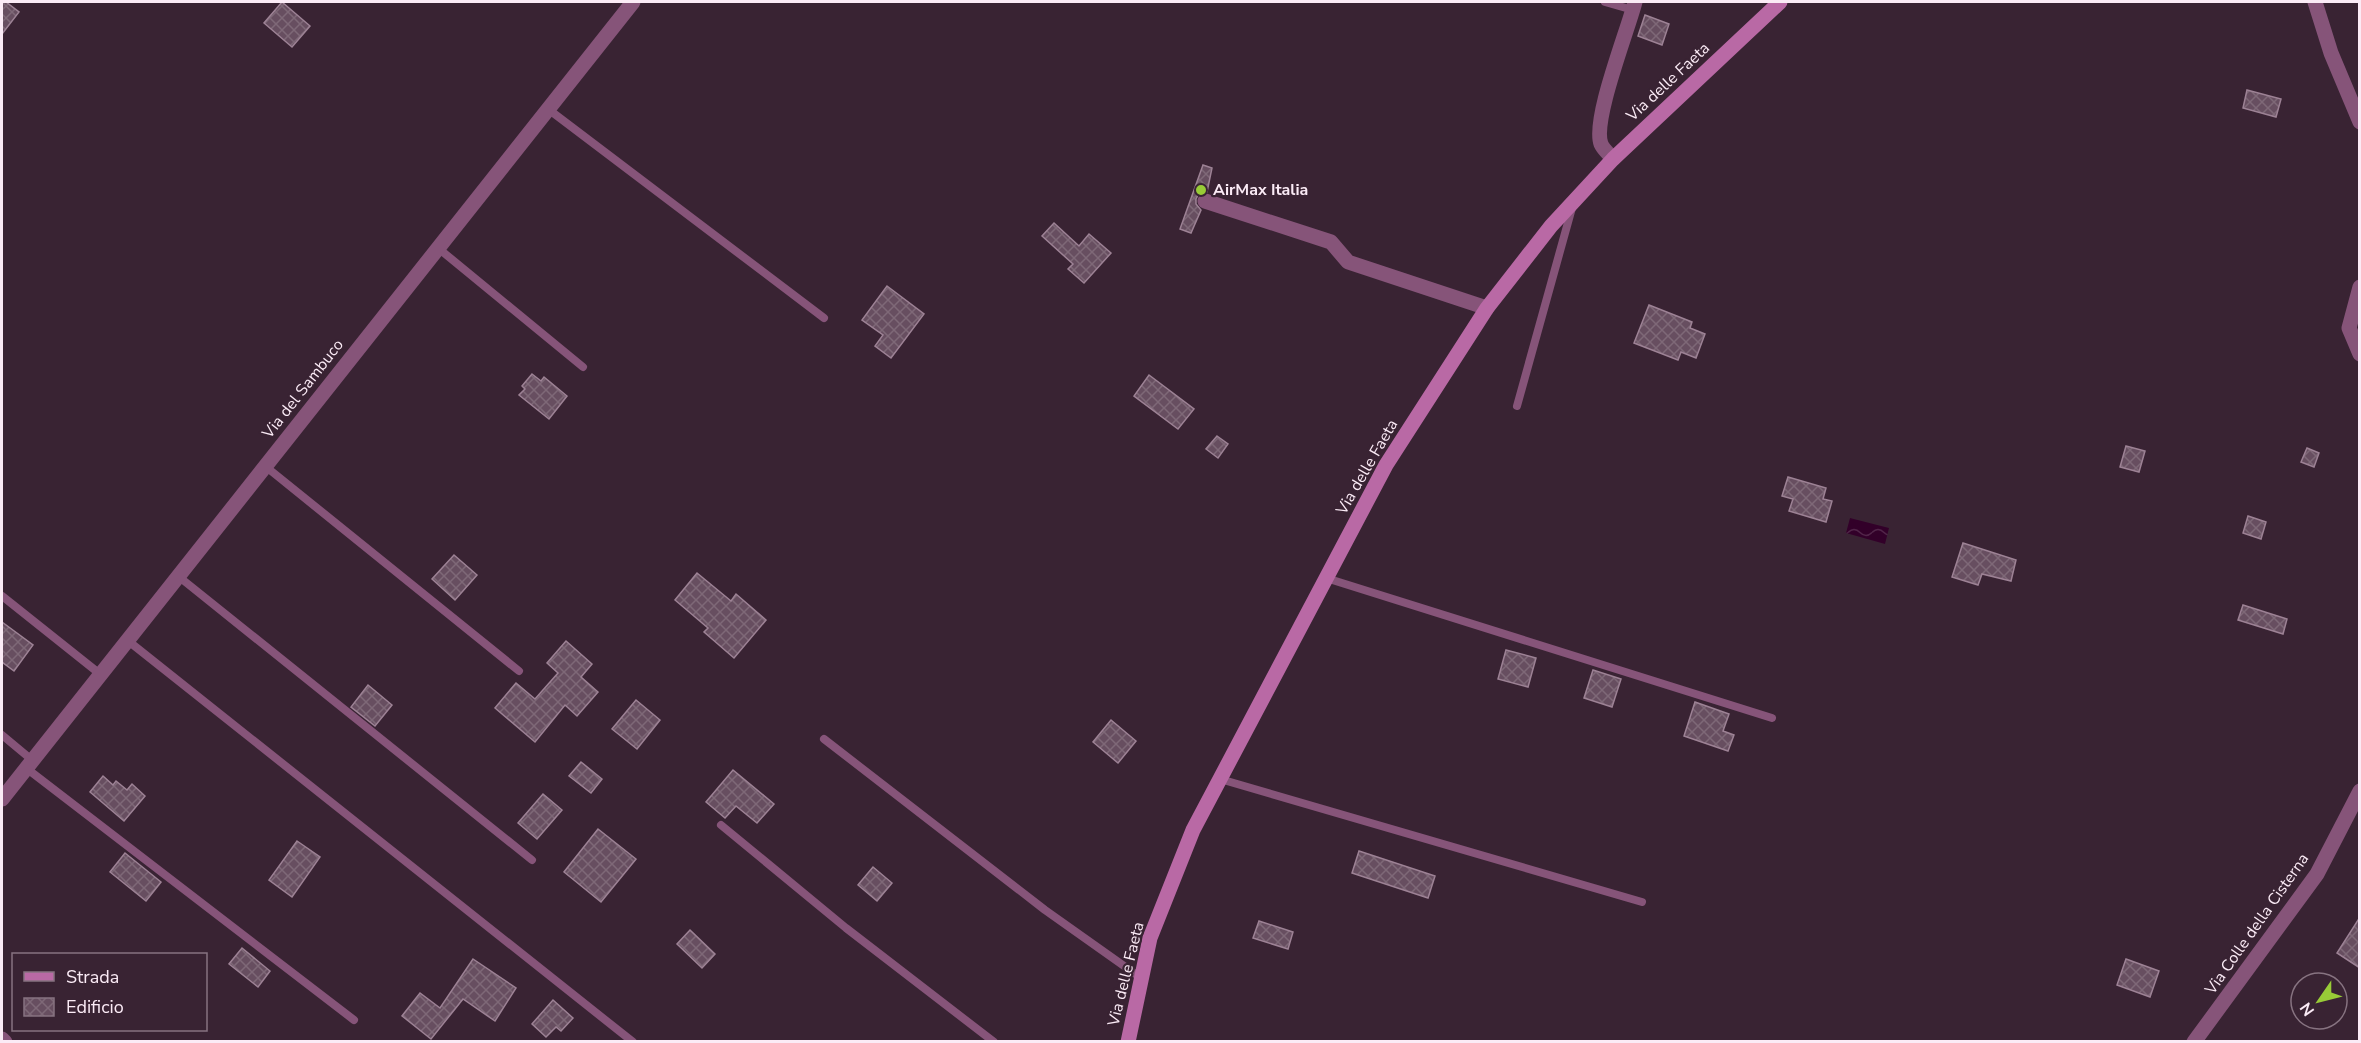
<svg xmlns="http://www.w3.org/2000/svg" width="2361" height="1043" font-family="'Nunito Sans',sans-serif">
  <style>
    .water { fill: url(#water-waves) }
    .building { fill: url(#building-cross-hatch); stroke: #9d8295; stroke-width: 1.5 }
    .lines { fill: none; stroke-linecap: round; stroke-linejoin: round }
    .lane { stroke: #865479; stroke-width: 8 }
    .street { stroke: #865479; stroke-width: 15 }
    .secondary { stroke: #b969a5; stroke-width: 15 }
    .poi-dot { fill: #98cb37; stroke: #392333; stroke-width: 2 }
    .labels { text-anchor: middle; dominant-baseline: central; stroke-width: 4.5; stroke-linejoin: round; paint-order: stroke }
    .street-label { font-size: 16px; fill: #fbebf6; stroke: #392333 }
    .poi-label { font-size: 16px; font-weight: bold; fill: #fbebf6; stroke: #392333; text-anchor: start }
  </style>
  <defs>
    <pattern id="water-waves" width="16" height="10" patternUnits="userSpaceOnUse" patternTransform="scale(1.5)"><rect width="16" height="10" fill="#320029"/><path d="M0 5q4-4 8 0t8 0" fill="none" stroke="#512549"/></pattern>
    <pattern id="building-cross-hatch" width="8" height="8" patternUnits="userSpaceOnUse" patternTransform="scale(1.5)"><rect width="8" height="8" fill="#674e60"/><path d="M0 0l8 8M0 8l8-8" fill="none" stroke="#7e6877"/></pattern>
  </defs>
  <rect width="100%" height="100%" fill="#392333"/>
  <!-- water -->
  <polygon class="water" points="1850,518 1889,528 1885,544 1846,533"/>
  <!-- building -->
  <g class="building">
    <polygon points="2,2 6,2 19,12 2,34"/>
    <polygon points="282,2 310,26 292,47 264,23"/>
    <polygon points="1645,15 1669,24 1662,45 1638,36"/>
    <polygon points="2247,90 2281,99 2276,117 2243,108"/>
    <polygon points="1203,165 1212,168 1207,192 1199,193 1196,199 1196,204 1201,210 1191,233 1180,229"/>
    <polygon points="1054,223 1079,246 1089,234 1111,253 1084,283 1068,269 1073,264 1042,236"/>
    <polygon points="887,286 924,314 891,358 875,346 883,335 862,320"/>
    <polygon points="1649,305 1692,322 1690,328 1705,334 1696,358 1681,352 1678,360 1634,343"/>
    <polygon points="532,374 541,381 544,377 567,396 549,419 519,395 525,389 522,386"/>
    <polygon points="1149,375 1194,409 1178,429 1134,396"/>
    <polygon points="1217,436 1228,444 1218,458 1206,449"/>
    <polygon points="2126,446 2145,451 2139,472 2120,467"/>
    <polygon points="2307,448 2319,453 2314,467 2301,462"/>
    <polygon points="1788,477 1826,488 1823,499 1832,501 1826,522 1789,511 1793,499 1782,496"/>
    <polygon points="2248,516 2266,522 2261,539 2243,533"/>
    <polygon points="1963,543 2016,560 2011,581 1982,574 1978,585 1952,577"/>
    <polygon points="454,555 477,575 455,600 432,579"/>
    <polygon points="697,573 731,601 736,594 766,620 734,658 704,632 708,628 675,600"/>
    <polygon points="2243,605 2287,619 2283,634 2238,620"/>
    <polygon points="2,622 33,645 14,671 2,662"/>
    <polygon points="566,641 592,664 581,677 598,692 577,716 565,705 535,742 495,708 516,683 535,699 558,673 547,663"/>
    <polygon points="1506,650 1536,658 1528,687 1498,679"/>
    <polygon points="1593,670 1621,679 1612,707 1584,698"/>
    <polygon points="368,685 392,705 375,726 351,707"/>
    <polygon points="636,700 660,720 637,749 612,729"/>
    <polygon points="1695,702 1729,714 1723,731 1734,735 1728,751 1684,736"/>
    <polygon points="1111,720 1136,741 1118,763 1093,742"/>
    <polygon points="581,762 602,779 591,793 569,776"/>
    <polygon points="733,770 774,804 757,823 736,806 725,818 706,802"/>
    <polygon points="103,776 113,785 116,781 127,790 132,784 145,796 124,821 90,792"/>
    <polygon points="543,794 562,810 537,839 518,823"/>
    <polygon points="598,829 636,859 601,902 564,872"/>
    <polygon points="297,841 320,857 292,897 269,880"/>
    <polygon points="1359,851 1435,876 1428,898 1352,873"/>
    <polygon points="125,853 161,882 146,901 110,872"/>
    <polygon points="873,867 892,883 877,901 858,885"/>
    <polygon points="2360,917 2360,968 2337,953"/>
    <polygon points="1259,921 1293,932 1288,949 1253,938"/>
    <polygon points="690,930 715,954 702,968 677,944"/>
    <polygon points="242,948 270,971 258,987 229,964"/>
    <polygon points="473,959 516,988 495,1021 463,999 431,1039 402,1016 420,993 440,1008"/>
    <polygon points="2126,959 2159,971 2150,997 2117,985"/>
    <polygon points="553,1000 573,1018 561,1031 556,1027 546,1037 532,1024"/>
  </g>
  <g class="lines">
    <!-- lane -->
    <g class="lane">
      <polyline points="1605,2 1633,10"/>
      <polyline points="548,109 824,318"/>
      <polyline points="438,248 583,367"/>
      <polyline points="1517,406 1572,208"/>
      <polyline points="265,466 519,671"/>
      <polyline points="178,576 532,860"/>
      <polyline points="1326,578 1772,718"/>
      <polyline points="2,596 100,674"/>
      <polyline points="127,640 633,1042"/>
      <polyline points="2,735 32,760"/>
      <polyline points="824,739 1045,910 1141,978"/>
      <polyline points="26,768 354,1020"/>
      <polyline points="1220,779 1642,902"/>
      <polyline points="721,825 846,928 994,1042"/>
    </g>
    <!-- street -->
    <g class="street">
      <polyline points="2315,2 2331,53 2360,122"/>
      <path d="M1613 159C1609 154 1603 149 1601 144 1592 120 1628 30 1635 2"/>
      <polyline points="1205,201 1331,242 1348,262 1487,308"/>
      <polyline points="2360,287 2349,328 2360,354"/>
      <polyline points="2,799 633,2"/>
      <polyline points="2,1039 5,1042"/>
      <polyline points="2194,1042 2317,874 2360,791"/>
    </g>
    <!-- secondary -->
    <polyline class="secondary" points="1128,1042 1150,938 1193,830 1386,465 1487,308 1551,226 1613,159 1780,2"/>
  </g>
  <!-- markers -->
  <circle class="poi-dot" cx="1201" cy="190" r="6"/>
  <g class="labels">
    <!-- street labels -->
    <g class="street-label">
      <text transform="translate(1668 82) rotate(-43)">Via delle Faeta</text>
      <text transform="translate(303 389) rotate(-52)">Via del Sambuco</text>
      <text transform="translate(1367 467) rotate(-60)">Via delle Faeta</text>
      <text transform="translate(2257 924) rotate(-55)">Via Colle della Cisterna</text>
      <text transform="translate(1126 974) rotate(-76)">Via delle Faeta</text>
    </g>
    <!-- poi labels -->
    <g class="poi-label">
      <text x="1213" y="190">AirMax Italia</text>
    </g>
  </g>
  <!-- border -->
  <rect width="2361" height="1043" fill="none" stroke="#fbebf6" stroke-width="6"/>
  <!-- legend -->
  <rect x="12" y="953" width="195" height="78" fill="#392333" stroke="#877381" stroke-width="1.5"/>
  <rect x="24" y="972" width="30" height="9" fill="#b969a5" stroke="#877381" stroke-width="1.5"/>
  <text x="66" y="983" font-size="18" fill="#fbebf6">Strada</text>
  <rect x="24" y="998" width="30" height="18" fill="url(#building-cross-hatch)" stroke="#877381" stroke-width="1.5"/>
  <text x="66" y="1013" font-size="18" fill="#fbebf6">Edificio</text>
  <!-- north arrow -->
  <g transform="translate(2319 1001) rotate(235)"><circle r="28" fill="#392333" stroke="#877381" stroke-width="1.5"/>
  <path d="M0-4.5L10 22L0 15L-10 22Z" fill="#98cb37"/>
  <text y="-9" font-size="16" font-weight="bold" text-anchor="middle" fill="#fbebf6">N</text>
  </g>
</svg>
